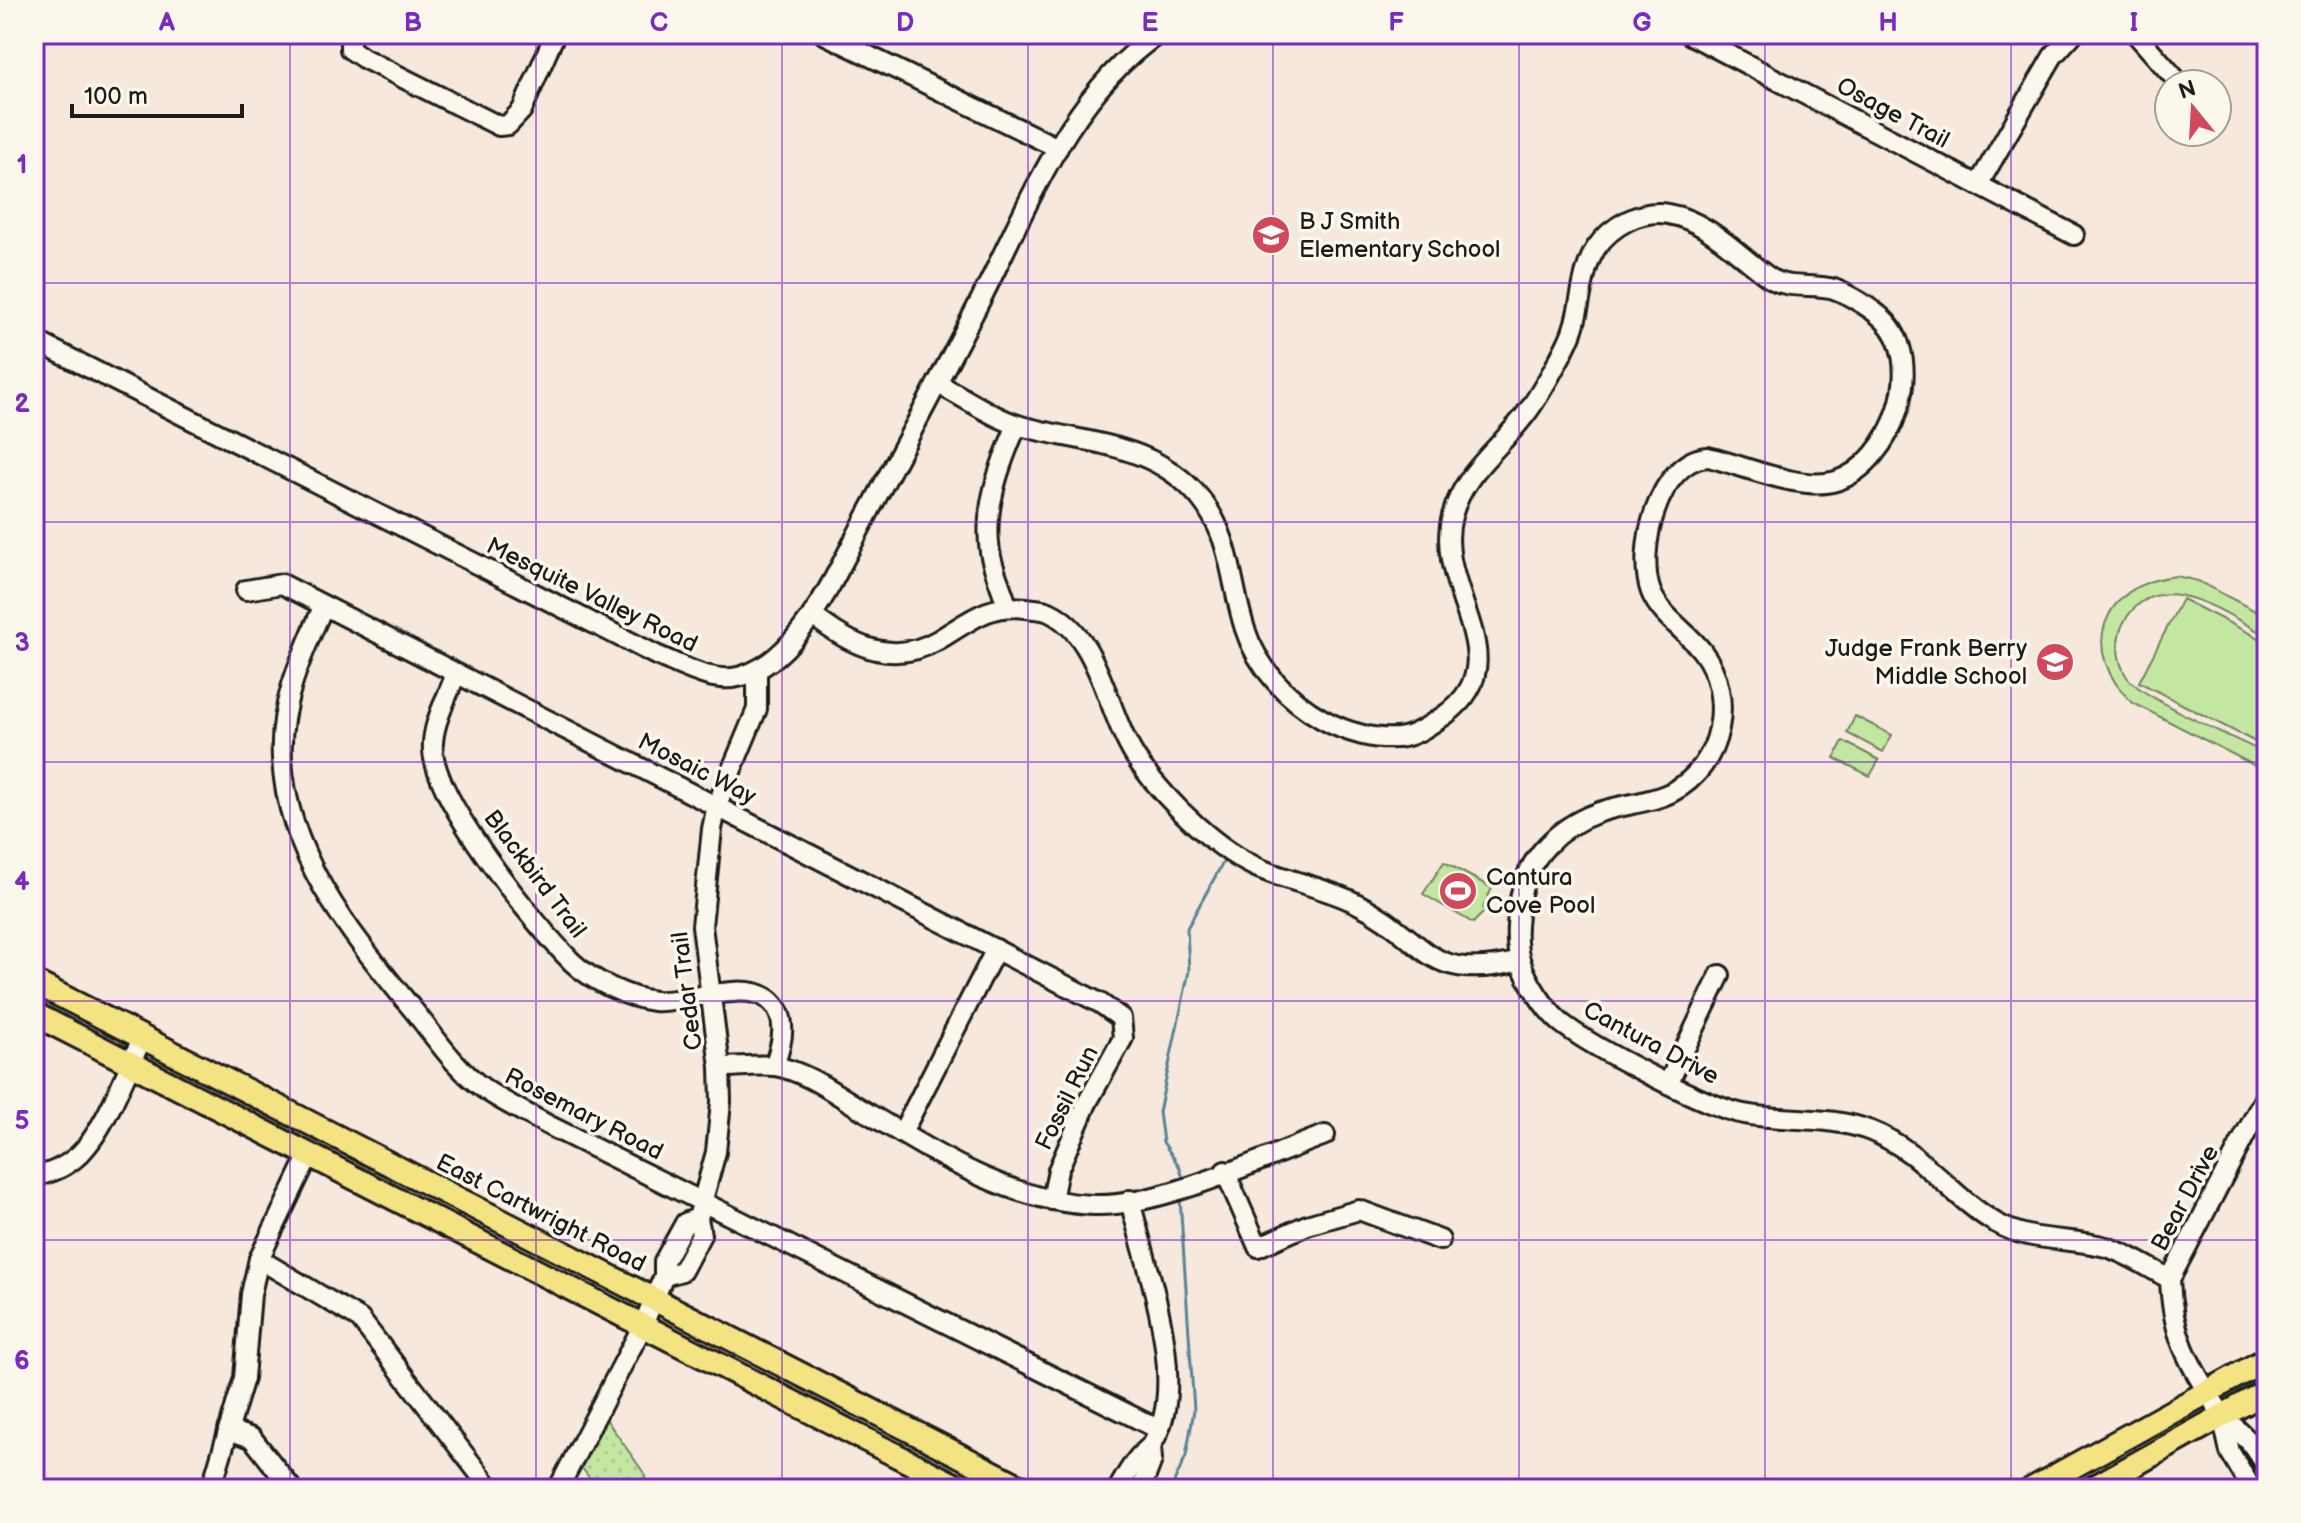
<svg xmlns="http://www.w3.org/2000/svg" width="2301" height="1523" font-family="'Balsamiq Sans',sans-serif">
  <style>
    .grass { fill: url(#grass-dots); stroke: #70825e; stroke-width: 2 }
    .garden { fill: #c3e7a1; stroke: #70825e; stroke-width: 2 }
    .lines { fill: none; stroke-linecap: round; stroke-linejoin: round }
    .stream { stroke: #598393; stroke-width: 3 }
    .minor-casing { stroke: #1c1c1c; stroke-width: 24 }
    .major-casing { stroke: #1c1c1c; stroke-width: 28 }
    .minor { stroke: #fbf7ec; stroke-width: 18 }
    .major { stroke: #f4e382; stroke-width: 22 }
    .grid { fill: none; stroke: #7b2cbf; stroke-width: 2; stroke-opacity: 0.55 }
    .labels { text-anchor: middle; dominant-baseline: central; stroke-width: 7; stroke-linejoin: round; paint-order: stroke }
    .street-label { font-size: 24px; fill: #1c1c1c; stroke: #fbf7ec }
    .poi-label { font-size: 24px; fill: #1c1c1c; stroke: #fbf7ec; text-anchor: start }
    .neatline { fill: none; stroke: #7b2cbf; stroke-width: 3 }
    .grid-label { font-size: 26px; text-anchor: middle; font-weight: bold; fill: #7b2cbf }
  </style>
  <defs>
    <pattern id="grass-dots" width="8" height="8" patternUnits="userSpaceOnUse" patternTransform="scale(2)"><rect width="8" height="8" fill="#c3e7a1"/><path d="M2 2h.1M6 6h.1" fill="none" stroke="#a7c68a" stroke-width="1.8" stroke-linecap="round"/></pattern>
  </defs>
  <rect width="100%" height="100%" fill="#f7e8de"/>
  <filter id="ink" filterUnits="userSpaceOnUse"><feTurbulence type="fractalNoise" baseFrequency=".0125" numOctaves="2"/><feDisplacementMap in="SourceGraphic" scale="16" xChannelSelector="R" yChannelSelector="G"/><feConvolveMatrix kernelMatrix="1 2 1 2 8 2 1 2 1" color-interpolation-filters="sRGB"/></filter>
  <g filter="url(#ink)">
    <!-- grass -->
    <polygon class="grass" points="606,1419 646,1476 639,1489 598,1489 581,1467"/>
    <!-- garden -->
    <g class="garden">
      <path d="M2176 576 2198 581 2267 617V636C2225 614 2156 561 2123 624 2115 640 2117 662 2127 677 2144 700 2237 739 2267 754V772L2133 703C2077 652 2101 583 2176 576Z"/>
      <polygon points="2182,599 2267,642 2267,748 2139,682"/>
      <polygon points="1855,716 1892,735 1883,752 1847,733"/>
      <polygon points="1843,741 1879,760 1870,776 1834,758"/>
      <polygon points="1444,862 1492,888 1483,907 1485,911 1473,923 1423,894"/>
    </g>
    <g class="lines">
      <!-- stream -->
      <g class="stream">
        <polyline points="1184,1181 1179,1166 1163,1142 1159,1112 1189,971 1187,928 1226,857"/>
        <polyline points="1171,1489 1186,1456 1194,1410 1180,1198"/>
      </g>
      <!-- minor casing -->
      <g class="minor-casing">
        <g id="minor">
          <polyline points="350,34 350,49 363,58 499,126 508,125 522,110 555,34"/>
          <polyline points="824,34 1058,148"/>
          <polyline points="1689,34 2074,235"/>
          <polyline points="2136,34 2180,84"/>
          <polyline points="1978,185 2053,56 2073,34"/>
          <path d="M34 340 656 655C681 665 714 685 742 676 800 659 837 572 863 523 903 448 943 373 982 297 1029 204 1069 95 1158 34"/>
          <path d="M938 384C964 397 993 418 1021 426 1085 444 1154 442 1200 498 1232 537 1230 583 1245 629 1257 667 1288 700 1322 719 1345 732 1378 742 1404 737 1418 734 1433 723 1445 715 1522 660 1432 589 1452 516 1464 471 1502 447 1528 411 1539 396 1568 346 1573 329 1582 303 1581 272 1596 248 1611 226 1641 209 1668 214 1709 221 1737 255 1770 278 1788 290 1814 283 1834 289 1848 294 1871 308 1882 318 1929 361 1893 463 1836 481 1802 492 1743 465 1708 457 1658 460 1636 552 1651 592 1661 617 1686 630 1702 651 1736 696 1723 766 1672 792 1649 804 1620 804 1597 813 1558 827 1527 858 1520 899 1517 919 1514 943 1521 963 1528 982 1544 1008 1560 1022 1591 1047 1706 1107 1744 1114 1786 1122 1830 1115 1871 1131 1922 1151 1950 1196 1996 1223 2031 1243 2069 1237 2106 1247 2129 1254 2149 1268 2170 1279"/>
          <polyline points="246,590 282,584 1100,1003 1121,1018 1123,1038 1087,1103 1058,1170 1052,1200"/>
          <path d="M1007 606C1002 588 993 570 990 552 983 509 1000 464 1017 425"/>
          <path d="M323 607C302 655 279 703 282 758 287 859 353 936 414 1011 436 1038 454 1067 483 1088 502 1102 525 1112 546 1124L1158 1429"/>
          <path d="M812 615C849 645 892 667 938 640 969 622 988 603 1026 608 1033 609 1043 609 1049 612 1102 637 1106 717 1140 764 1168 802 1218 852 1263 870 1292 882 1325 888 1354 902 1428 937 1422 985 1520 961"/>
          <path d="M455 676C447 698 431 726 433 751 437 803 534 924 572 962 591 980 628 998 654 1001 684 1004 743 980 768 999 790 1016 782 1044 774 1066"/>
          <path d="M720 1067C738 1067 758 1064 775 1066 807 1072 834 1093 861 1109 933 1152 1008 1202 1094 1205 1161 1207 1262 1158 1325 1135"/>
          <polyline points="1668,1084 1720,975"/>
          <polyline points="902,1133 996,949"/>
          <polyline points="1225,1171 1258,1247 1307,1225 1359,1210 1440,1240"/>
          <path d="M34 1177C49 1173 62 1169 74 1159 104 1136 126 1070 143 1037"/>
          <polyline points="259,1259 360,1319 491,1489"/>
          <polyline points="664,1276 682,1271 701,1235 698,1218 716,1152 721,1102 720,1067 702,926 712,829 717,805 757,709 757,670"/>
          <path d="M2222 1415C2191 1366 2172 1340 2170 1279L2267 1093"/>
          <polyline points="228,1430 252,1438 292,1489"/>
          <polyline points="211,1489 244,1378 251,1294 259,1259 308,1157"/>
          <polyline points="558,1489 642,1327 664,1276 664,1261 685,1223 698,1218"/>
          <path d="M1118 1489C1124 1479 1130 1467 1138 1458 1141 1453 1148 1450 1151 1445 1192 1387 1145 1265 1130 1200"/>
          <polyline points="1141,1489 1152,1460 1151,1446"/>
          <polyline points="2252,1489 2230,1452 2222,1415 2250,1442 2267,1466"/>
        </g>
      </g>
      <!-- major casing -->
      <g class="major-casing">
        <g id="major">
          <polyline points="34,982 1025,1489"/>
          <polyline points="34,1014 962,1489"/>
          <polyline points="2032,1489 2267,1359"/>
          <polyline points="2091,1489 2267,1391"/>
        </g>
      </g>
      <!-- minor -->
      <use href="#minor" class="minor"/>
      <!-- major -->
      <use href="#major" class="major"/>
    </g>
  </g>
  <!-- grid -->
  <path class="grid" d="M290 34V1489M536 34V1489M782 34V1489M1028 34V1489M1273 34V1489M1519 34V1489M1765 34V1489M2011 34V1489M34 283H2267M34 522H2267M34 762H2267M34 1001H2267M34 1240H2267"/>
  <!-- icons -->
  <defs>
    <g id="school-disc" transform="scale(2)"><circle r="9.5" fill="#d1495b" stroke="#fbf7ec"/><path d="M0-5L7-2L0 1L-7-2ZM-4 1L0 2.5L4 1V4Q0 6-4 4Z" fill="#fff"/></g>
    <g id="stadium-disc" transform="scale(2)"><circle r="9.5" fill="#d1495b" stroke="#fbf7ec"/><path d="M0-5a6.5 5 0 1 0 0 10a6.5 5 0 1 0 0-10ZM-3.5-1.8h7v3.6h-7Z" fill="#fff"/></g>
  </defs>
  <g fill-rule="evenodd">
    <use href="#school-disc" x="1271" y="235"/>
    <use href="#school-disc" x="2055" y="662"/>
    <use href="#stadium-disc" x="1458" y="891"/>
  </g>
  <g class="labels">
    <!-- street labels -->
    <g class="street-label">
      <text transform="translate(1893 113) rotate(28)">Osage Trail</text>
      <text transform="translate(592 595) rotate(26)">Mesquite Valley Road</text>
      <text transform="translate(697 769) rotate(27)">Mosaic Way</text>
      <text transform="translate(535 874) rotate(53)">Blackbird Trail</text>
      <text transform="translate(687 991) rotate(-97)">Cedar Trail</text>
      <text transform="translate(1651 1043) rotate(28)">Cantura Drive</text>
      <text transform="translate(1067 1098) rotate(-64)">Fossil Run</text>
      <text transform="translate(584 1114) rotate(27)">Rosemary Road</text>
      <text transform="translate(2185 1198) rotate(-62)">Bear Drive</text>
      <text transform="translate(541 1213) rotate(27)">East Cartwright Road</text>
    </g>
    <!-- poi labels -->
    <g class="poi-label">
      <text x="1299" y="221">B J Smith<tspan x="1299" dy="28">Elementary School</tspan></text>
      <text x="2027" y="648" text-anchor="end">Judge Frank Berry<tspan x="2027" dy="28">Middle School</tspan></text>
      <text x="1486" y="877">Cantura<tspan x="1486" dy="28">Cove Pool</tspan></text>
    </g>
  </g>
  <!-- margin -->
  <rect width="2301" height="1523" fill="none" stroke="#fbf7ec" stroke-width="88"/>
  <!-- north arrow -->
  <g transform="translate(2193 108) rotate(342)"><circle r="38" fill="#fbf7ec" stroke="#a29f99" stroke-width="2"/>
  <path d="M0-6L14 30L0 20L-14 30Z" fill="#d1495b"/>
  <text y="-12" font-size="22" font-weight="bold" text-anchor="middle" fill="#1c1c1c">N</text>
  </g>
  <!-- scale -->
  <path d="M72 104v12h170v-12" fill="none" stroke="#1c1c1c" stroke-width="4"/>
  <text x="84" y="104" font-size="24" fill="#1c1c1c" stroke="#fbf7ec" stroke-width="6" paint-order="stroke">100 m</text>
  <rect x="44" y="44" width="2213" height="1435" class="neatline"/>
  <g class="grid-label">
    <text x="167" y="31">A</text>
    <text x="413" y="31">B</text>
    <text x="659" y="31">C</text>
    <text x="905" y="31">D</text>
    <text x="1150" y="31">E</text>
    <text x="1396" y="31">F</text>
    <text x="1642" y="31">G</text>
    <text x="1888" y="31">H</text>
    <text x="2134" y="31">I</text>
    <text x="22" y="173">1</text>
    <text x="22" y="412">2</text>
    <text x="22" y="651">3</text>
    <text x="22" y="890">4</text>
    <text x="22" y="1129">5</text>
    <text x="22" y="1369">6</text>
  </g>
</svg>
